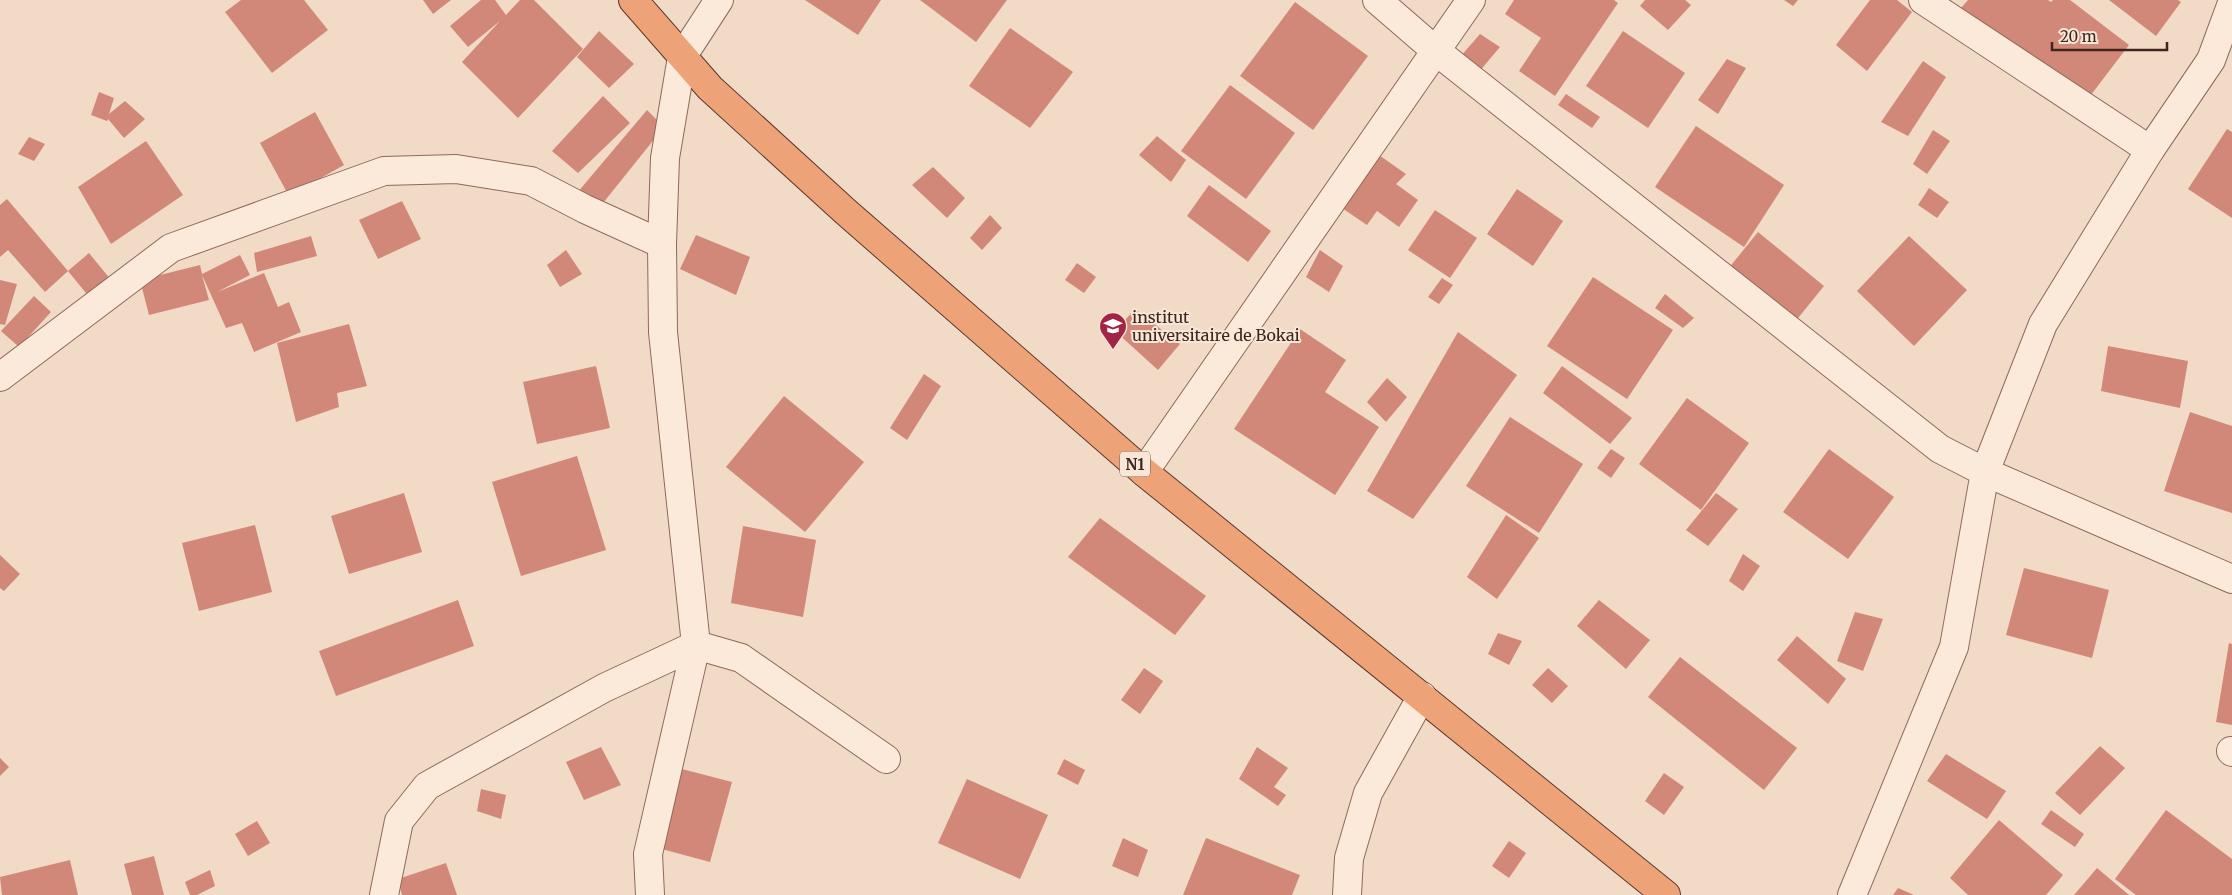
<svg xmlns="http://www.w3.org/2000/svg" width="2232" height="895" font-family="Merriweather,serif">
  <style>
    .building { fill: #d28879 }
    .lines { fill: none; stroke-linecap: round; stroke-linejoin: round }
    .minor-casing { stroke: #8e695a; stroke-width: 30 }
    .trunk-casing { stroke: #5c382e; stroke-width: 30 }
    .minor { stroke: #fbe9da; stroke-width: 28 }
    .trunk { stroke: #eea277; stroke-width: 28 }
    .labels { text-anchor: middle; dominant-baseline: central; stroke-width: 4; stroke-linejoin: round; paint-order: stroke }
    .shield { fill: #f8e6d6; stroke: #766056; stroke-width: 1 }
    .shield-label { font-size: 15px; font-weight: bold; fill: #3e261f }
    .poi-label { font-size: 16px; fill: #3e261f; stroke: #f8e6d6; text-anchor: start }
  </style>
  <rect width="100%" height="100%" fill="#f1dac6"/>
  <!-- building -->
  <g class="building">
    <polygon points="241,0 304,0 328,30 272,73 225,12"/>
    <polygon points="423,0 451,0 433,14"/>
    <polygon points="481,0 495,0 506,15 520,0 534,0 583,49 518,118 462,62 500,21 468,47 450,26"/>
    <polygon points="805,0 881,0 858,35"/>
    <polygon points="920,0 1007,0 976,42"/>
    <polygon points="1514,0 1614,0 1618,3 1555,96 1519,71 1541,38 1505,14"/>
    <polygon points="1645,0 1685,0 1691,5 1668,30 1640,6"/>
    <polygon points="1784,0 1798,0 1793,6"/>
    <polygon points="1870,0 1897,0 1912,12 1867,71 1836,45"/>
    <polygon points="1968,0 2048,0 2051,2 2053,0 2070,0 2129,45 2084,104 1960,9"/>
    <polygon points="2109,0 2178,0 2181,2 2156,36"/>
    <polygon points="1295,2 1368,56 1313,130 1240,76"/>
    <polygon points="1010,28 1073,72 1030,128 969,86"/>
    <polygon points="599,31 634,64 609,88 577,57"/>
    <polygon points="1623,31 1685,73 1648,128 1586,86"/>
    <polygon points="1480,34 1500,47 1478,73 1460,57"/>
    <polygon points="1727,59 1746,68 1718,114 1698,100"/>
    <polygon points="1923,61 1946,77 1908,136 1881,122"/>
    <polygon points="1230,85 1295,133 1246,199 1181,151"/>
    <polygon points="99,92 114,98 109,114 125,101 145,119 124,138 108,119 107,121 91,115"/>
    <polygon points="1566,94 1600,117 1592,128 1558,105"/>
    <polygon points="603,96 630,123 578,173 552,151"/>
    <polygon points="647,110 664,127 599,208 577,193"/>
    <polygon points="315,112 344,165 289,196 260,143"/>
    <polygon points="1696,126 1784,185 1744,247 1655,187"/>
    <polygon points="2227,129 2232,132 2232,218 2188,189"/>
    <polygon points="1933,130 1950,141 1927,174 1913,164"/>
    <polygon points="1157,136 1186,160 1171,182 1139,155"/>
    <polygon points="29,137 45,144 34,161 18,154"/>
    <polygon points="146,141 183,195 111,244 78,187"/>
    <polygon points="1376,153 1406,174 1396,184 1418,200 1399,227 1377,211 1367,225 1339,206"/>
    <polygon points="933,167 965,198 947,218 912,185"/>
    <polygon points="1209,185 1271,231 1248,262 1187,216"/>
    <polygon points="1929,188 1949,202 1937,218 1918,205"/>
    <polygon points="1517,189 1563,221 1533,266 1487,234"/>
    <polygon points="7,199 68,271 45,292 8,250 0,257 0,205"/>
    <polygon points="402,201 421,239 378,259 359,220"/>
    <polygon points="1435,210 1477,238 1450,278 1408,250"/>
    <polygon points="990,215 1002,228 982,250 970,238"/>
    <polygon points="1758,232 1824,286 1790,328 1724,274"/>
    <polygon points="696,235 750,257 736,295 680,269"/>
    <polygon points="311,236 317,256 257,272 254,253"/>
    <polygon points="1909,236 1967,290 1914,346 1857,291"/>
    <polygon points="566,250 582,274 560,287 547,265"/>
    <polygon points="1320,250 1343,266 1329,292 1306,277"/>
    <polygon points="89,253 111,280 90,298 68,271"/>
    <polygon points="240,255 250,275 217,292 264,273 278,307 289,302 301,332 254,352 242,323 226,328 202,275 209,300 149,315 140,280 200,265 202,274"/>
    <polygon points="1077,263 1096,277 1084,293 1065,280"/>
    <polygon points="1593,277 1673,330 1627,399 1547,346"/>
    <polygon points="1442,278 1453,285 1439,304 1428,297"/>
    <polygon points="0,280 17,284 5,325 0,324"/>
    <polygon points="1665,294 1694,318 1683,328 1655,308"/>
    <polygon points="34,296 51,312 19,347 1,331"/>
    <polygon points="1135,309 1180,344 1158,370 1115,331"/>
    <polygon points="349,324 367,386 337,393 339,407 296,422 277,343"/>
    <polygon points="1300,329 1346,360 1325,392 1379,427 1335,495 1234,429"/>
    <polygon points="1458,332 1517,375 1413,519 1367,491"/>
    <polygon points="2108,346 2188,361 2180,408 2101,391"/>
    <polygon points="596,366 610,428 537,444 523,382"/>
    <polygon points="1562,366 1632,418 1610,444 1543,393"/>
    <polygon points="924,374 941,386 907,440 890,428"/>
    <polygon points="1387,378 1407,397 1386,422 1367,402"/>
    <polygon points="784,396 864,462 805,532 726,467"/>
    <polygon points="1687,398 1749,443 1701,510 1639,464"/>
    <polygon points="2190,412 2232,426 2232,513 2164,491"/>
    <polygon points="1510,417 1583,464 1539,533 1466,486"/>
    <polygon points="1611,449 1625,458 1611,478 1597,468"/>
    <polygon points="1829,449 1894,497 1848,559 1783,512"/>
    <polygon points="577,456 606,550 521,576 492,482"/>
    <polygon points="404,493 422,552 349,574 331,516"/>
    <polygon points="1716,493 1738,509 1708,546 1686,530"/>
    <polygon points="1506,515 1539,538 1497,599 1467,577"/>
    <polygon points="1100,518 1206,596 1175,635 1068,557"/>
    <polygon points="255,525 272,592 199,611 182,543"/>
    <polygon points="743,526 816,540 803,617 731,603"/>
    <polygon points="1743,554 1760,566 1743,591 1729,581"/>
    <polygon points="0,555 20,574 4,591 0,588"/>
    <polygon points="2024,568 2109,590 2092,658 2006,635"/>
    <polygon points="458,600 474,646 336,696 319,651"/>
    <polygon points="1599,600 1650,640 1626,669 1577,626"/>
    <polygon points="1855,612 1883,619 1863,671 1837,661"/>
    <polygon points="1498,633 1522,641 1509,665 1488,654"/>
    <polygon points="1797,636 1846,679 1828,704 1777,660"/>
    <polygon points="2229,643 2232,644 2232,725 2216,722"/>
    <polygon points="1680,657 1797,748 1764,790 1648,697"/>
    <polygon points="1144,668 1163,681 1140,714 1121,700"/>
    <polygon points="1548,668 1568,686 1552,703 1532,685"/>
    <polygon points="2100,746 2125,768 2080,815 2055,793"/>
    <polygon points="601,747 621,785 584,800 566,762"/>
    <polygon points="1257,747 1288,768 1274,787 1286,795 1278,806 1239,779"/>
    <polygon points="1946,754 2006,791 1987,819 1927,781"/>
    <polygon points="0,758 9,767 0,776"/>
    <polygon points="1064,759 1085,770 1078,785 1057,774"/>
    <polygon points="678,768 732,782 710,862 658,848"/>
    <polygon points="1664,773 1684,787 1664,815 1645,801"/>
    <polygon points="967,779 1048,815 1020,879 938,843"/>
    <polygon points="481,789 506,795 501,819 477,811"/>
    <polygon points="2051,810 2084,834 2075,847 2041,824"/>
    <polygon points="2166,810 2232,859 2232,895 2136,895 2115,879"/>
    <polygon points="1999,820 2063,875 2046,895 1968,895 1950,878"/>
    <polygon points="257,821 270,843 248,856 235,834"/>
    <polygon points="1123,838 1148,850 1138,877 1112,866"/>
    <polygon points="1206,838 1300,875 1292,895 1183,895"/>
    <polygon points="1509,841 1526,853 1509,878 1492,866"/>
    <polygon points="154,856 164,895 132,895 124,864"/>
    <polygon points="70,860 78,895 2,895 0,877"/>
    <polygon points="446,863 457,895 402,895 398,879"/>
    <polygon points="2097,868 2129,895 2074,895"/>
    <polygon points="210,870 215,886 197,895 190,895 185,882"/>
    <polygon points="1898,888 1914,895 1893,895"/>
  </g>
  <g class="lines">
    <!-- minor casing -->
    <g class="minor-casing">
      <g id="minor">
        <polyline points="1377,0 1436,51 1940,449 1985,472 2232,579"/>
        <polyline points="1923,0 2150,150"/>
        <polyline points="0,377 171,248 384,171 456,169 531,181 585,209 662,244"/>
        <polyline points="1144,472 1471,0"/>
        <polyline points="2231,751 2232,752"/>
        <polyline points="384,895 399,821 427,786 604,688 696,645 663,332 662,244 665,158 682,57 719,0"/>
        <polyline points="650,895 648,854 696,645 741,658 886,759"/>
        <polyline points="1347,895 1349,858 1368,793 1422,696"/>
        <polyline points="1852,895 1954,647 1985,472 2043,324 2150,150 2211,60 2232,3"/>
      </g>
    </g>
    <!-- trunk casing -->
    <g class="trunk-casing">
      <polyline id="trunk" points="633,0 710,88 846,212 1144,472 1666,895"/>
    </g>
    <!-- minor -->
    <use href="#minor" class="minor"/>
    <!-- trunk -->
    <use href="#trunk" class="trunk"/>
  </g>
  <!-- icons -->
  <defs>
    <g id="university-pin" transform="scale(1.4375)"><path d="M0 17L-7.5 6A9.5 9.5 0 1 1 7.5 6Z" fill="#a22545" stroke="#f8e6d6"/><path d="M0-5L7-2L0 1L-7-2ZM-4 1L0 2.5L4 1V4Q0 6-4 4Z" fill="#fff"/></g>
  </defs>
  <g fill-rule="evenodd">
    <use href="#university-pin" x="1113" y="326"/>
  </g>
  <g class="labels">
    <!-- shield labels -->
    <rect class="shield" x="1120" y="451.5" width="30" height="25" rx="4"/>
    <g class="shield-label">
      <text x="1135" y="464">N1</text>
    </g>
    <!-- poi labels -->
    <g class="poi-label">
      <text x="1132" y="317">institut<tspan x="1132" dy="18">universitaire de Bokai</tspan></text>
    </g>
  </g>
  <!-- scale -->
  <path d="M2052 42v8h115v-8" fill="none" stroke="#3e261f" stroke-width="2.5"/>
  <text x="2060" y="42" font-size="15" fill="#3e261f" stroke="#f8e6d6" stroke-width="4" paint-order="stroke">20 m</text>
</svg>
